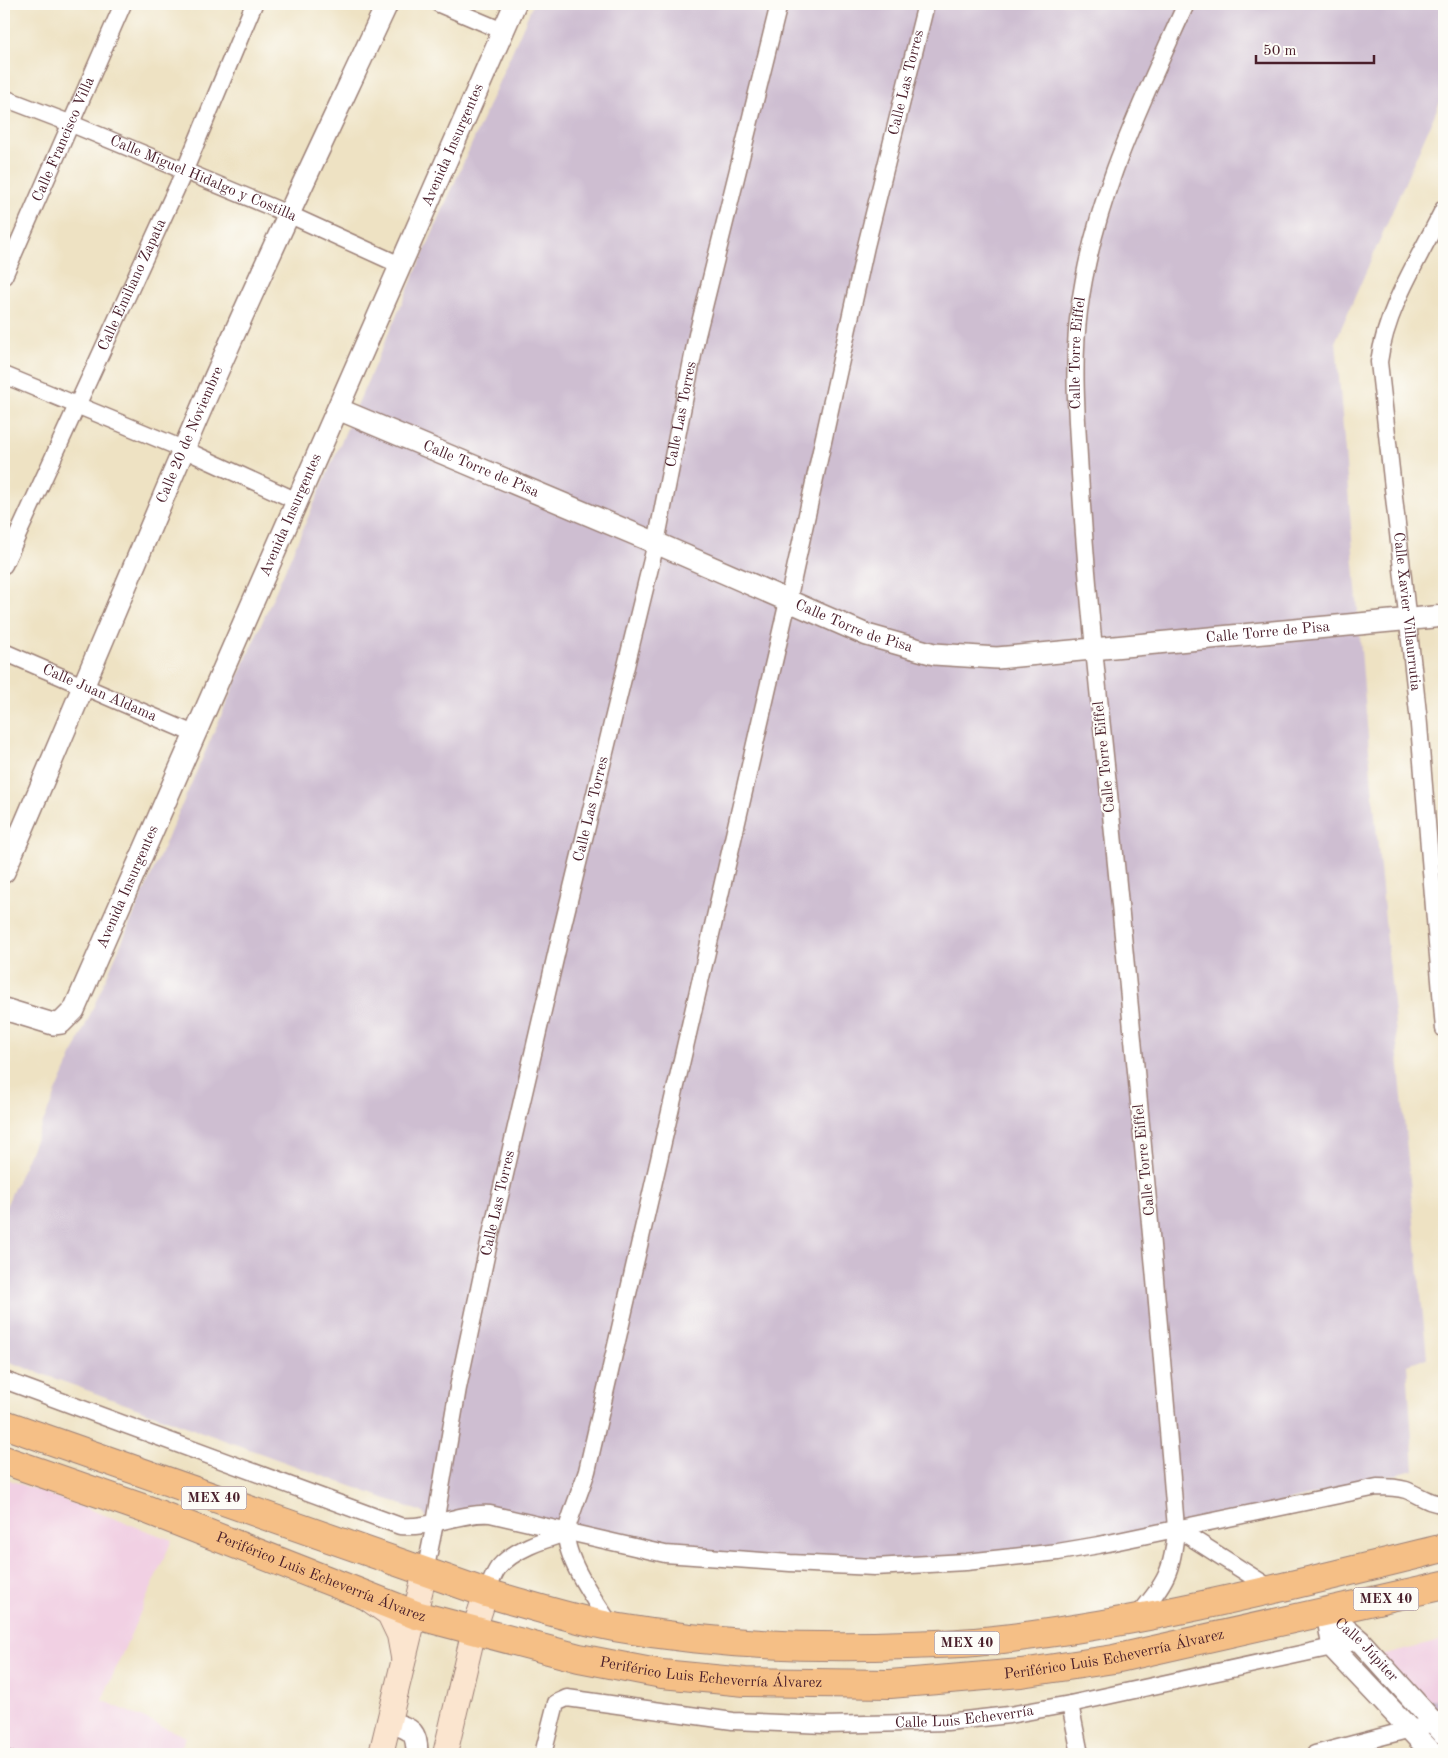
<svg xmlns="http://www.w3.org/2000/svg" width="1448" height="1758" font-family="'Old Standard TT',serif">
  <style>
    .built { fill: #f1d0e3 }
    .industrial { fill: #cebed1 }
    .building { fill: #d8afdc }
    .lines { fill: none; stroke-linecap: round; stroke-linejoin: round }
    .minor-casing { stroke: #9c8077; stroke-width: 19 }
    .tertiary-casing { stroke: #9c8077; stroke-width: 24 }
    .secondary-casing { stroke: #9c8077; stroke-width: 26 }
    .trunk-casing { stroke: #9c8077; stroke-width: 30 }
    .minor { stroke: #fff; stroke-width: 16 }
    .tertiary { stroke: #fff; stroke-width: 21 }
    .secondary { stroke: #fbe5cf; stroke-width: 24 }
    .trunk { stroke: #f5bf86; stroke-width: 28 }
    .labels { text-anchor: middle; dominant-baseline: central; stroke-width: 4; stroke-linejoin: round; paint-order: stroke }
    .shield { fill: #fdfcf7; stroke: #806168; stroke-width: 1 }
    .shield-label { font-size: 14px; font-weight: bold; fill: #4a1f2b }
    .street-label { font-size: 15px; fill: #4a1f2b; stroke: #fdfcf7 }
  </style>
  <rect width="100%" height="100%" fill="#fdfcf7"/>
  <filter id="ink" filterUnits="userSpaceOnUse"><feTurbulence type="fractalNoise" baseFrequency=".02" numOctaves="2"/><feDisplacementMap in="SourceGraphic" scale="10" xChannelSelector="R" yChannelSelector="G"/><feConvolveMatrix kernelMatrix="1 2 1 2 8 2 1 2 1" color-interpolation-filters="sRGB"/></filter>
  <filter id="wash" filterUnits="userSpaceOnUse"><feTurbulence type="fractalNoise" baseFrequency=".0096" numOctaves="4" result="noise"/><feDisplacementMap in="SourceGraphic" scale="20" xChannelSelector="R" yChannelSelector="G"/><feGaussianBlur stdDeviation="1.12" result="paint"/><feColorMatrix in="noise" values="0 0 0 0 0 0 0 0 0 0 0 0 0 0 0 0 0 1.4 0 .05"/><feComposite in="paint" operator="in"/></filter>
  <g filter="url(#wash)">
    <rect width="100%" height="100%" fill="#eee2c3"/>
    <!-- built -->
    <g class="built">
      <polygon points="4,1478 172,1540 102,1700 186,1737 178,1754 4,1754"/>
      <polygon points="1444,1640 1444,1698 1427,1701 1381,1656"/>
    </g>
    <!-- industrial -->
    <g class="industrial">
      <polygon points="533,4 1444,4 1444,93 1336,340 1371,774 1427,1358 1407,1364 1414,1470 1167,1530 1025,1558 791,1568 483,1516 434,1527 422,1512 4,1360 4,1211"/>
      <polygon points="1444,1698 1444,1719 1427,1701"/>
    </g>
    <g id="blocks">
      <!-- building -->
      <polygon class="building" points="4,1748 18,1754 4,1754"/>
    </g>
  </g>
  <g filter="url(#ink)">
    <use href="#blocks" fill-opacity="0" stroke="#9c8077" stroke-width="1"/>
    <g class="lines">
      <!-- minor casing -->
      <g class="minor-casing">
        <g id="minor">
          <polyline points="439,4 503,31"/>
          <path id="s1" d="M4 98 72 124 288 214 400 265"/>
          <path id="s2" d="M1444 208C1420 257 1386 308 1379 362L1418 713 1444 1029"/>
          <path id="s3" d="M4 276 123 4"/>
          <polyline points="4,375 183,449 297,501"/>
          <path id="s4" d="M4 565 184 172 254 4"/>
          <path id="s5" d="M4 652 194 734"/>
          <path d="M4 1380 400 1526C431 1529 460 1512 490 1514L665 1554 790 1563 874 1567 966 1562 1058 1552 1099 1545 1377 1487C1387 1487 1396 1487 1406 1490 1419 1495 1429 1504 1444 1504"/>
          <polyline points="1176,1528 1272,1589"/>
          <path id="s6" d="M425 1572 435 1523 458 1388 486 1256 561 933 656 543 697 335 779 4"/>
          <path d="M486 1593C490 1585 493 1575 498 1568 514 1549 543 1540 566 1533"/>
          <path id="s7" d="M1137 1617C1165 1582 1173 1573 1176 1528 1156 1279 1133 1032 1108 784 1097 681 1086 578 1080 474 1077 419 1072 365 1079 311 1093 200 1141 104 1186 4"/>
          <path id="s8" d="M612 1627C597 1603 566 1562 566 1533 567 1524 583 1484 587 1471L788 601 866 246 926 4"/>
          <polyline points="1070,1704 1080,1754"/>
          <path id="s9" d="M543 1754 556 1703 567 1698 733 1721 825 1725 947 1722 1009 1715 1070 1704 1360 1641"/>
          <polyline points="1315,1754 1434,1723"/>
        </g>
      </g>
      <!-- tertiary casing -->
      <g class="tertiary-casing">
        <g id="tertiary">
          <path id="s10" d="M338 409 656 543 867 635 934 654 997 658 1444 616"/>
          <path id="s11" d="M4 872C65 732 123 591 183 451 247 300 318 152 387 4"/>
          <path id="s12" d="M4 1009 53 1024 61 1023 74 1010 515 4"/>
          <polyline points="1327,1613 1333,1648 1433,1754"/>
          <path id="s13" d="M1327 1613 1360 1641 1444 1734"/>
          <path d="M388 1722C410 1729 417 1729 417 1754"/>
        </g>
      </g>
      <!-- secondary casing -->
      <g class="secondary-casing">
        <g id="secondary">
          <polyline points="368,1599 389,1614 399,1635 403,1657"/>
          <polyline points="381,1754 425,1572"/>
          <polyline points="445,1754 474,1630 486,1593"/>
        </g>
      </g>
      <!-- trunk casing -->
      <g class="trunk-casing">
        <g id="trunk">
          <path d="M4 1424 486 1593C529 1605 571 1619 614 1627 710 1644 808 1649 906 1645 929 1644 952 1644 975 1642 1133 1626 1290 1586 1444 1548"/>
          <path id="s14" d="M4 1460 148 1510 416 1615 579 1658 662 1674 745 1682 890 1684 1021 1673 1114 1659 1444 1585"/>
        </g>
      </g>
      <!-- minor -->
      <use href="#minor" class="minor"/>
      <!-- tertiary -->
      <use href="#tertiary" class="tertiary"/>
      <!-- secondary -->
      <use href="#secondary" class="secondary"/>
      <!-- trunk -->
      <use href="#trunk" class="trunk"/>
    </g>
  </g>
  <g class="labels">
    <!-- shield labels -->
    <g class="shield">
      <rect x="181.5" y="1486.5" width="65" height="23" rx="4"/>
      <rect x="1353.5" y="1587.5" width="65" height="23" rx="4"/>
      <rect x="934.5" y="1631.5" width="65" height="23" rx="4"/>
    </g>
    <g class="shield-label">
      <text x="214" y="1498">MEX 40</text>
      <text x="1386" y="1599">MEX 40</text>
      <text x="967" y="1643">MEX 40</text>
    </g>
    <!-- street labels -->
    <g class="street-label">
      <text stroke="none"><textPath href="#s8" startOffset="1596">Calle Las Torres</textPath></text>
      <text stroke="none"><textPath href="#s3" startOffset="149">Calle Francisco Villa</textPath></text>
      <text stroke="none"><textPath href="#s12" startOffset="1022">Avenida Insurgentes</textPath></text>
      <text stroke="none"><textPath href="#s1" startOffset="215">Calle Miguel Hidalgo y Costilla</textPath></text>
      <text stroke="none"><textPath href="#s4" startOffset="308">Calle Emiliano Zapata</textPath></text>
      <text stroke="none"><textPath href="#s7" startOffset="1279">Calle Torre Eiffel</textPath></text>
      <text stroke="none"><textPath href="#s6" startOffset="1186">Calle Las Torres</textPath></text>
      <text stroke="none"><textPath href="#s11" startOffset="475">Calle 20 de Noviembre</textPath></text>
      <text stroke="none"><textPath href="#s10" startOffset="155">Calle Torre de Pisa</textPath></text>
      <text stroke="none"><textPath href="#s12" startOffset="618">Avenida Insurgentes</textPath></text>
      <text stroke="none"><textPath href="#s2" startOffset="419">Calle Xavier Villaurrutia</textPath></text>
      <text stroke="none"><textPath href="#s10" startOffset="560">Calle Torre de Pisa</textPath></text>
      <text stroke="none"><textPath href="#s10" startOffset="980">Calle Torre de Pisa</textPath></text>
      <text stroke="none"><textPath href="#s5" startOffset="104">Calle Juan Aldama</textPath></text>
      <text transform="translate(1105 757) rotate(-96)">Calle Torre Eiffel</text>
      <text stroke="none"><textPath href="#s6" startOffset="781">Calle Las Torres</textPath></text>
      <text stroke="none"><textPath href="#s12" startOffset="212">Avenida Insurgentes</textPath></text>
      <text transform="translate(1145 1160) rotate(-96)">Calle Torre Eiffel</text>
      <text stroke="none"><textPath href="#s6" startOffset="376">Calle Las Torres</textPath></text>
      <text stroke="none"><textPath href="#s14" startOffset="338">Periférico Luis Echeverría Álvarez</textPath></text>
      <text stroke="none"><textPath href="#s13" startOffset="54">Calle Júpiter</textPath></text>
      <text stroke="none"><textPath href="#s14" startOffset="1148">Periférico Luis Echeverría Álvarez</textPath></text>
      <text stroke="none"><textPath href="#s14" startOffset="742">Periférico Luis Echeverría Álvarez</textPath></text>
      <text stroke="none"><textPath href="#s9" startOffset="464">Calle Luis Echeverría</textPath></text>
    </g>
  </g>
  <!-- margin -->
  <rect width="1448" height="1758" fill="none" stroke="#fdfcf7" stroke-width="20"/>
  <!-- scale -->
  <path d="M1256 55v8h118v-8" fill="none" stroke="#4a1f2b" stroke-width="2.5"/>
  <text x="1263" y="55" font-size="15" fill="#4a1f2b" stroke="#fdfcf7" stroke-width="4" paint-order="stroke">50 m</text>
</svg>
